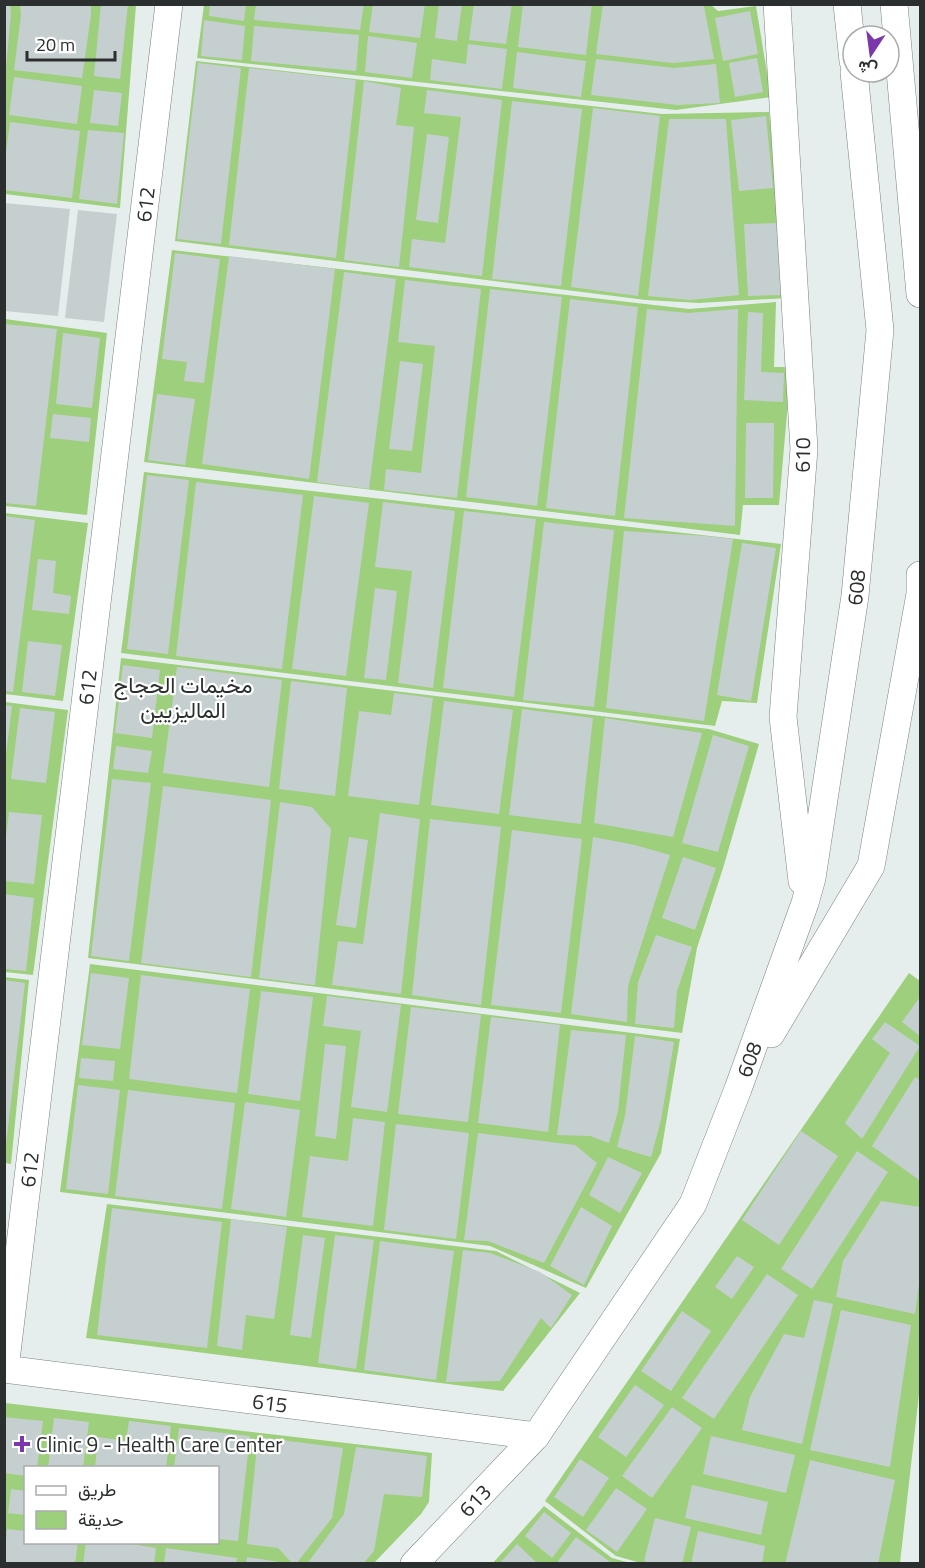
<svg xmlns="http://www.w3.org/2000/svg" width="925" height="1568" font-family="'Titillium Web',Vazirmatn,sans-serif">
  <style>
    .green { fill: #9dcf7c; fill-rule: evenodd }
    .building { fill: #c6cfd0 }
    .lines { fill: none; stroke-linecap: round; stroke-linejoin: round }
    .street-casing { stroke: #7a8281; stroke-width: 28 }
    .street { stroke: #fff; stroke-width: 27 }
    .poi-dot { fill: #7b37ab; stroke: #fff; stroke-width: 2 }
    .labels { text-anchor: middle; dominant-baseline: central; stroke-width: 4.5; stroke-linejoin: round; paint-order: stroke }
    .street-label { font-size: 21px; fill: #2c2f2f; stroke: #fff }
    .poi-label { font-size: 21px; fill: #2c2f2f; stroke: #fff; text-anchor: start }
    .neighbourhood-label { font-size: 22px; fill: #2c2f2f; stroke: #fff }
  </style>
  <rect width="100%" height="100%" fill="#e5eeed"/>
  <!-- green -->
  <g class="green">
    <polygon points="710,4 718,11 756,6 771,97 676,110 197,58 204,5"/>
    <polygon points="5,5 136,5 120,208 5,194"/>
    <polygon points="196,61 662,114 769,112 787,298 699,303 646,300 175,241"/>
    <polygon points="172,250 689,309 776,302 774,367 791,367 779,505 743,505 740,535 144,462"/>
    <polygon points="5,319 107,333 87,515 5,506"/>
    <polygon points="144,472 781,544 757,703 722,701 715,726 121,653"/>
    <polygon points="5,513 88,523 63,701 5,694"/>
    <polygon points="121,658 709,729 759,744 724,865 697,948 682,1033 88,958"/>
    <polygon points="5,702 68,710 33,975 5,972"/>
    <polygon points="90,964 680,1039 661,1153 586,1288 490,1246 60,1192"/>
    <polygon points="909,973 920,981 920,1385 900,1563 641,1563 616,1556 545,1501"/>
    <polygon points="5,977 29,980 11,1164 5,1163"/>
    <polygon points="107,1204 496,1251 580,1293 503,1391 86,1338"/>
    <path d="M5 1403 432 1453 429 1502 421 1514 374 1563 5 1564ZM26 1468H218V1542H26Z"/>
    <polygon points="544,1506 612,1558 630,1563 492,1564"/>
  </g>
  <!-- building -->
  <g class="building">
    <polygon points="4,4 10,4 11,14 6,66 4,66"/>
    <polygon points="20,4 91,4 91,15 82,78 14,70 21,15"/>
    <polygon points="101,4 128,4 120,79 94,76"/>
    <polygon points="210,4 246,4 244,21 209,16"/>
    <polygon points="256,4 364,4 360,30 254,20"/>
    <polygon points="373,4 425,4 420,38 369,32"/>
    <polygon points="439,4 462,4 457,41 435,38"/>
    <polygon points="474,4 512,4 506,44 469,40"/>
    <polygon points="523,4 592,4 586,55 518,47"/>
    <polygon points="603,4 702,4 704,6 714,59 673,63 596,54"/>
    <polygon points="750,11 758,54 723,61 715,18"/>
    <polygon points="204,20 245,26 242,60 201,56"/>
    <polygon points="254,26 359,35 356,71 251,61"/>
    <polygon points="368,36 417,43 412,78 365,72"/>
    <polygon points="468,44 507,49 502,89 430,80 432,59 466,64"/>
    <polygon points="517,52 586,61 581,97 513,88"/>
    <polygon points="757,58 763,92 735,97 729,63"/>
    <polygon points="596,59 674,68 716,64 720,103 677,105 591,95"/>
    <polygon points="198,63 241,68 221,244 177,239"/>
    <polygon points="249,68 356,80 336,258 229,245"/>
    <polygon points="14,77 82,86 77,124 9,115"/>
    <polygon points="364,81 401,88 396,125 414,127 399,267 344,260"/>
    <polygon points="94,90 122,93 118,126 90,123"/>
    <polygon points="427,90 502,100 482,276 409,267 412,239 445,243 461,117 424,113"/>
    <polygon points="512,101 582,109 561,286 492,279"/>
    <polygon points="593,108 660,116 638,296 571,287"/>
    <polygon points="766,116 773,188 739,191 731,120"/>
    <polygon points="669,119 726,119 739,295 690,300 648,296"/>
    <polygon points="10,122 80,131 72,198 4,190 4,167"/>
    <polygon points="88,130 124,133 117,204 79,199"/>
    <polygon points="427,134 449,137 438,223 416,220"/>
    <polygon points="4,203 70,209 58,316 4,311"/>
    <polygon points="78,210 117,214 104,322 65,318"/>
    <polygon points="780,223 783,295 748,296 744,224"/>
    <polygon points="175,253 220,259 204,383 184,381 187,362 162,359"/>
    <polygon points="229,256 335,269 309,479 202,464"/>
    <polygon points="344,272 396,279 369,489 317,482"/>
    <polygon points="405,280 481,289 457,498 384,490 386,469 421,473 435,346 398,342"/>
    <polygon points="490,289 562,297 537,506 466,497"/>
    <polygon points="570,299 638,307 615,516 546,508"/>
    <polygon points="647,309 688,313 738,309 735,526 624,518"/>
    <polygon points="748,312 763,313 761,372 784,373 783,402 744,400"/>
    <polygon points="4,324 57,329 36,506 4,503"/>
    <polygon points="63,333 100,338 92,408 56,404"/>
    <polygon points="400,361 423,364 412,451 389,449"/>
    <polygon points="157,394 195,399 185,465 148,460"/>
    <polygon points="53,414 91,418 89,442 50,438"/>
    <polygon points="746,423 774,423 773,498 745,498"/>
    <polygon points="147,475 189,480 168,654 127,649"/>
    <polygon points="196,482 303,495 282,669 176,656"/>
    <polygon points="314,496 369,503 346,676 292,669"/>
    <polygon points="383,502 455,511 433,688 398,683 412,571 375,567"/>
    <polygon points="464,511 536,519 514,697 443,688"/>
    <polygon points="4,516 35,520 13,692 4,691"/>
    <polygon points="544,522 614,530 594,707 523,700"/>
    <polygon points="624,531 706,536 733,539 704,721 606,708"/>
    <polygon points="742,543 776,548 751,701 717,695"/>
    <polygon points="38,559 56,561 53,593 71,596 69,614 32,610"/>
    <polygon points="375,588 397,591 386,680 364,678"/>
    <polygon points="28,641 62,645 55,696 22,692"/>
    <polygon points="123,665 160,670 152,738 115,733"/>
    <polygon points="177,667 282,680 269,787 163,773"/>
    <polygon points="291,681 347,688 335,796 279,789"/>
    <polygon points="394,693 433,698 419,805 348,796 359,711 391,715"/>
    <polygon points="444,701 513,710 499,814 431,805"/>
    <polygon points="4,705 12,706 6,754 4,754"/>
    <polygon points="20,708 55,712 46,783 11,779"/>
    <polygon points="522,709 593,718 581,824 509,815"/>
    <polygon points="605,718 702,733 673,837 594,823"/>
    <polygon points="713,735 749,746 718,852 682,843"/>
    <polygon points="116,746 152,751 148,773 113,769"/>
    <polygon points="112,779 151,783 129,961 91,956"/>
    <polygon points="163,786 271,800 251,977 141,963"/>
    <polygon points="280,802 312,807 331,829 315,985 259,978"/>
    <polygon points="9,812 42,815 34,884 4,881 4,853"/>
    <polygon points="380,813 420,819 401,994 332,985 338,941 363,944"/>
    <polygon points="430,819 501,827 481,1005 412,995"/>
    <polygon points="512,830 582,839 561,1013 491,1005"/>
    <polygon points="349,837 368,840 356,928 336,925"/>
    <polygon points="593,837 635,845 670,855 628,986 627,1022 571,1014"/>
    <polygon points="683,857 716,868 695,930 662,918"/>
    <polygon points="4,894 34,898 26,971 4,969"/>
    <polygon points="656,935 692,947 677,991 674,1028 635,1024 638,982"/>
    <polygon points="91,973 129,978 120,1049 82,1045"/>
    <polygon points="141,975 250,989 237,1093 129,1079"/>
    <polygon points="4,980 25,983 6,1144 4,1144"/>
    <polygon points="261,991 313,997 300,1101 248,1094"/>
    <polygon points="327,996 401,1005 387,1112 351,1107 361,1031 323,1026"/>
    <polygon points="920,997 920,1036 902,1022"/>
    <polygon points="411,1007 481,1015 468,1122 398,1114"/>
    <polygon points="491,1017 560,1025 548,1132 478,1123"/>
    <polygon points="885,1022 920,1046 862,1139 845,1123 890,1053 872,1039"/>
    <polygon points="571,1030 626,1035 618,1111 609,1143 590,1136 557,1135"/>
    <polygon points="635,1036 674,1042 661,1120 651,1157 617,1147 625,1116"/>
    <polygon points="325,1044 346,1046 336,1139 315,1136"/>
    <polygon points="81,1058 115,1061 113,1081 79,1078"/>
    <polygon points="915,1077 920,1080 920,1179 919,1180 872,1146"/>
    <polygon points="78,1085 120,1090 108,1194 66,1189"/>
    <polygon points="128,1090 235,1103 222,1209 115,1196"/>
    <polygon points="245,1102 300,1110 286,1217 231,1209"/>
    <polygon points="353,1118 385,1122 373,1226 302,1217 310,1156 348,1161"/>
    <polygon points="396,1124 469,1133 456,1239 384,1230"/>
    <polygon points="801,1131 838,1156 779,1245 742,1220"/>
    <polygon points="478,1133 575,1145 597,1163 544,1263 488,1241 464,1240"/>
    <polygon points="857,1151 888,1172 812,1289 781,1269"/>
    <polygon points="608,1157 642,1173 620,1213 589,1195"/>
    <polygon points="881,1201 920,1207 920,1277 915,1314 836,1297 843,1261"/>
    <polygon points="581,1207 612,1226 584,1285 550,1266"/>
    <polygon points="112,1208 222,1222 207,1348 97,1335"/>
    <polygon points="231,1219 287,1227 274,1319 246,1315 242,1350 217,1346"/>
    <polygon points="303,1235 325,1238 311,1338 290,1335"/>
    <polygon points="335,1235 374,1240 356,1369 318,1363"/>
    <polygon points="380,1241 454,1251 436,1380 364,1370"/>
    <polygon points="463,1250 490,1253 540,1272 572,1295 551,1328 541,1318 500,1381 446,1382"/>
    <polygon points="737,1256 754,1267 732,1299 715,1287"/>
    <polygon points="767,1274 798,1295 714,1419 682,1398"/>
    <polygon points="814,1300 833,1304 802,1444 742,1430 750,1397 784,1334 804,1338"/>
    <polygon points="841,1310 911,1325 890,1467 810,1450"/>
    <polygon points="682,1311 711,1331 671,1391 641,1371"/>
    <polygon points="635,1385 664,1405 626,1457 598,1437"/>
    <polygon points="672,1407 702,1428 652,1498 622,1476"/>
    <polygon points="4,1417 43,1421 37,1468 26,1468 26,1476 4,1473"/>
    <polygon points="54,1418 89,1422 83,1468 48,1468"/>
    <polygon points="129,1421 171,1426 166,1468 95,1468 98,1437 126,1441"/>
    <polygon points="179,1428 250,1436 238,1541 218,1539 218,1468 174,1468"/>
    <polygon points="711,1436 795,1455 786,1493 703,1474"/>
    <polygon points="258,1437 343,1448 332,1518 296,1564 293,1564 278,1548 247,1544"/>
    <polygon points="356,1447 427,1456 422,1497 384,1494 374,1551 363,1564 307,1564 344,1514"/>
    <polygon points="580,1459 609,1478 583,1517 554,1497"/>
    <polygon points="810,1460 895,1480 878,1564 785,1564"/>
    <polygon points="692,1485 768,1502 761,1535 685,1518"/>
    <polygon points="616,1488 647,1509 617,1552 586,1530"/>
    <polygon points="11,1489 26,1491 26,1515 8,1513"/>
    <polygon points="544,1512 571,1533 552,1558 525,1536"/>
    <polygon points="655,1518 691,1527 682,1564 653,1564 644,1561"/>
    <polygon points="7,1529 26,1531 26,1542 78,1542 75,1564 4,1564"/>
    <polygon points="698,1531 765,1546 762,1564 691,1564"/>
    <polygon points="576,1537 613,1564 556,1564"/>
    <polygon points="86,1542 117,1542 156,1548 154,1564 83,1564"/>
    <polygon points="517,1544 538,1564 499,1564"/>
    <polygon points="166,1548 237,1558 236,1564 164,1564"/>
    <polygon points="247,1557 279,1562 279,1564 246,1564"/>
  </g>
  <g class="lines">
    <!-- street casing -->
    <g class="street-casing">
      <g id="street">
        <polyline points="777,4 804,449 783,717 802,881"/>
        <polyline points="847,4 853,61"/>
        <polyline points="894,4 920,294"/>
        <polyline points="771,1034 871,866 920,594 920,575"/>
        <path id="s1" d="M4 1369 536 1436"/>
        <path id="s2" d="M5 1369 169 4"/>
        <path id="s3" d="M414 1564 536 1436 693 1204 738 1089 805 903 812 878 855 596 880 330 854 72"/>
      </g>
    </g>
    <!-- street -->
    <use href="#street" class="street"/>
  </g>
  <!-- markers -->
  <path class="poi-dot" d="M19 1435h6v6h6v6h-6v6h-6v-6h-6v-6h6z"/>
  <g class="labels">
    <!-- street labels -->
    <g class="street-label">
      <text stroke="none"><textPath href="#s2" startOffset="1173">612</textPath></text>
      <text transform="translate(802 455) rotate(-89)">610</text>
      <text stroke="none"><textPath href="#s3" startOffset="1098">608</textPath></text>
      <text stroke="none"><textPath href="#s2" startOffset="687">612</textPath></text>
      <text stroke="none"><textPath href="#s3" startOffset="612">608</textPath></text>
      <text stroke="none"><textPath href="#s2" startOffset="201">612</textPath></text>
      <text stroke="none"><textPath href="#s1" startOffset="268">615</textPath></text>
      <text stroke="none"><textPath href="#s3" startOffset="88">613</textPath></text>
    </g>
    <!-- poi labels -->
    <g class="poi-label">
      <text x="36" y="1444">Clinic 9 - Health Care Center</text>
    </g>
    <!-- neighbourhood labels -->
    <g class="neighbourhood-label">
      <text x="183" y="685">مخيمات الحجاج<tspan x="183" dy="25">الماليزيين</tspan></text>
    </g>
  </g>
  <!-- border -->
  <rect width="925" height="1568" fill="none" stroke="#2c2f2f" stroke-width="12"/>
  <!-- legend -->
  <rect x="24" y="1466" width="195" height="78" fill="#ffffff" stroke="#abacac" stroke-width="1.5"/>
  <rect x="36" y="1486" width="30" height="9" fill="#ffffff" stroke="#abacac" stroke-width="1.5"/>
  <text x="78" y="1496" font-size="18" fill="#2c2f2f">طريق</text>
  <rect x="36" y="1511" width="30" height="18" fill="#9dcf7c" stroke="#abacac" stroke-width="1.5"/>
  <text x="78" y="1526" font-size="18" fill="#2c2f2f">حديقة</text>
  <!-- north arrow -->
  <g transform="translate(871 54) rotate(193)"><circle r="28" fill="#ffffff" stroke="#abacac" stroke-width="1.5"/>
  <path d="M0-4.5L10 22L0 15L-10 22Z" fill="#7b37ab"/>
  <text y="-9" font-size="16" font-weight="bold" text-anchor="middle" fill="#2c2f2f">ش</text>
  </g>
  <!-- scale -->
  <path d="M27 51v9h88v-9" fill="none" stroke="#2c2f2f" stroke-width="3"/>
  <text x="36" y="51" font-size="18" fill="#2c2f2f" stroke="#ffffff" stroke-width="4.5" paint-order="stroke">20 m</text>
</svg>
